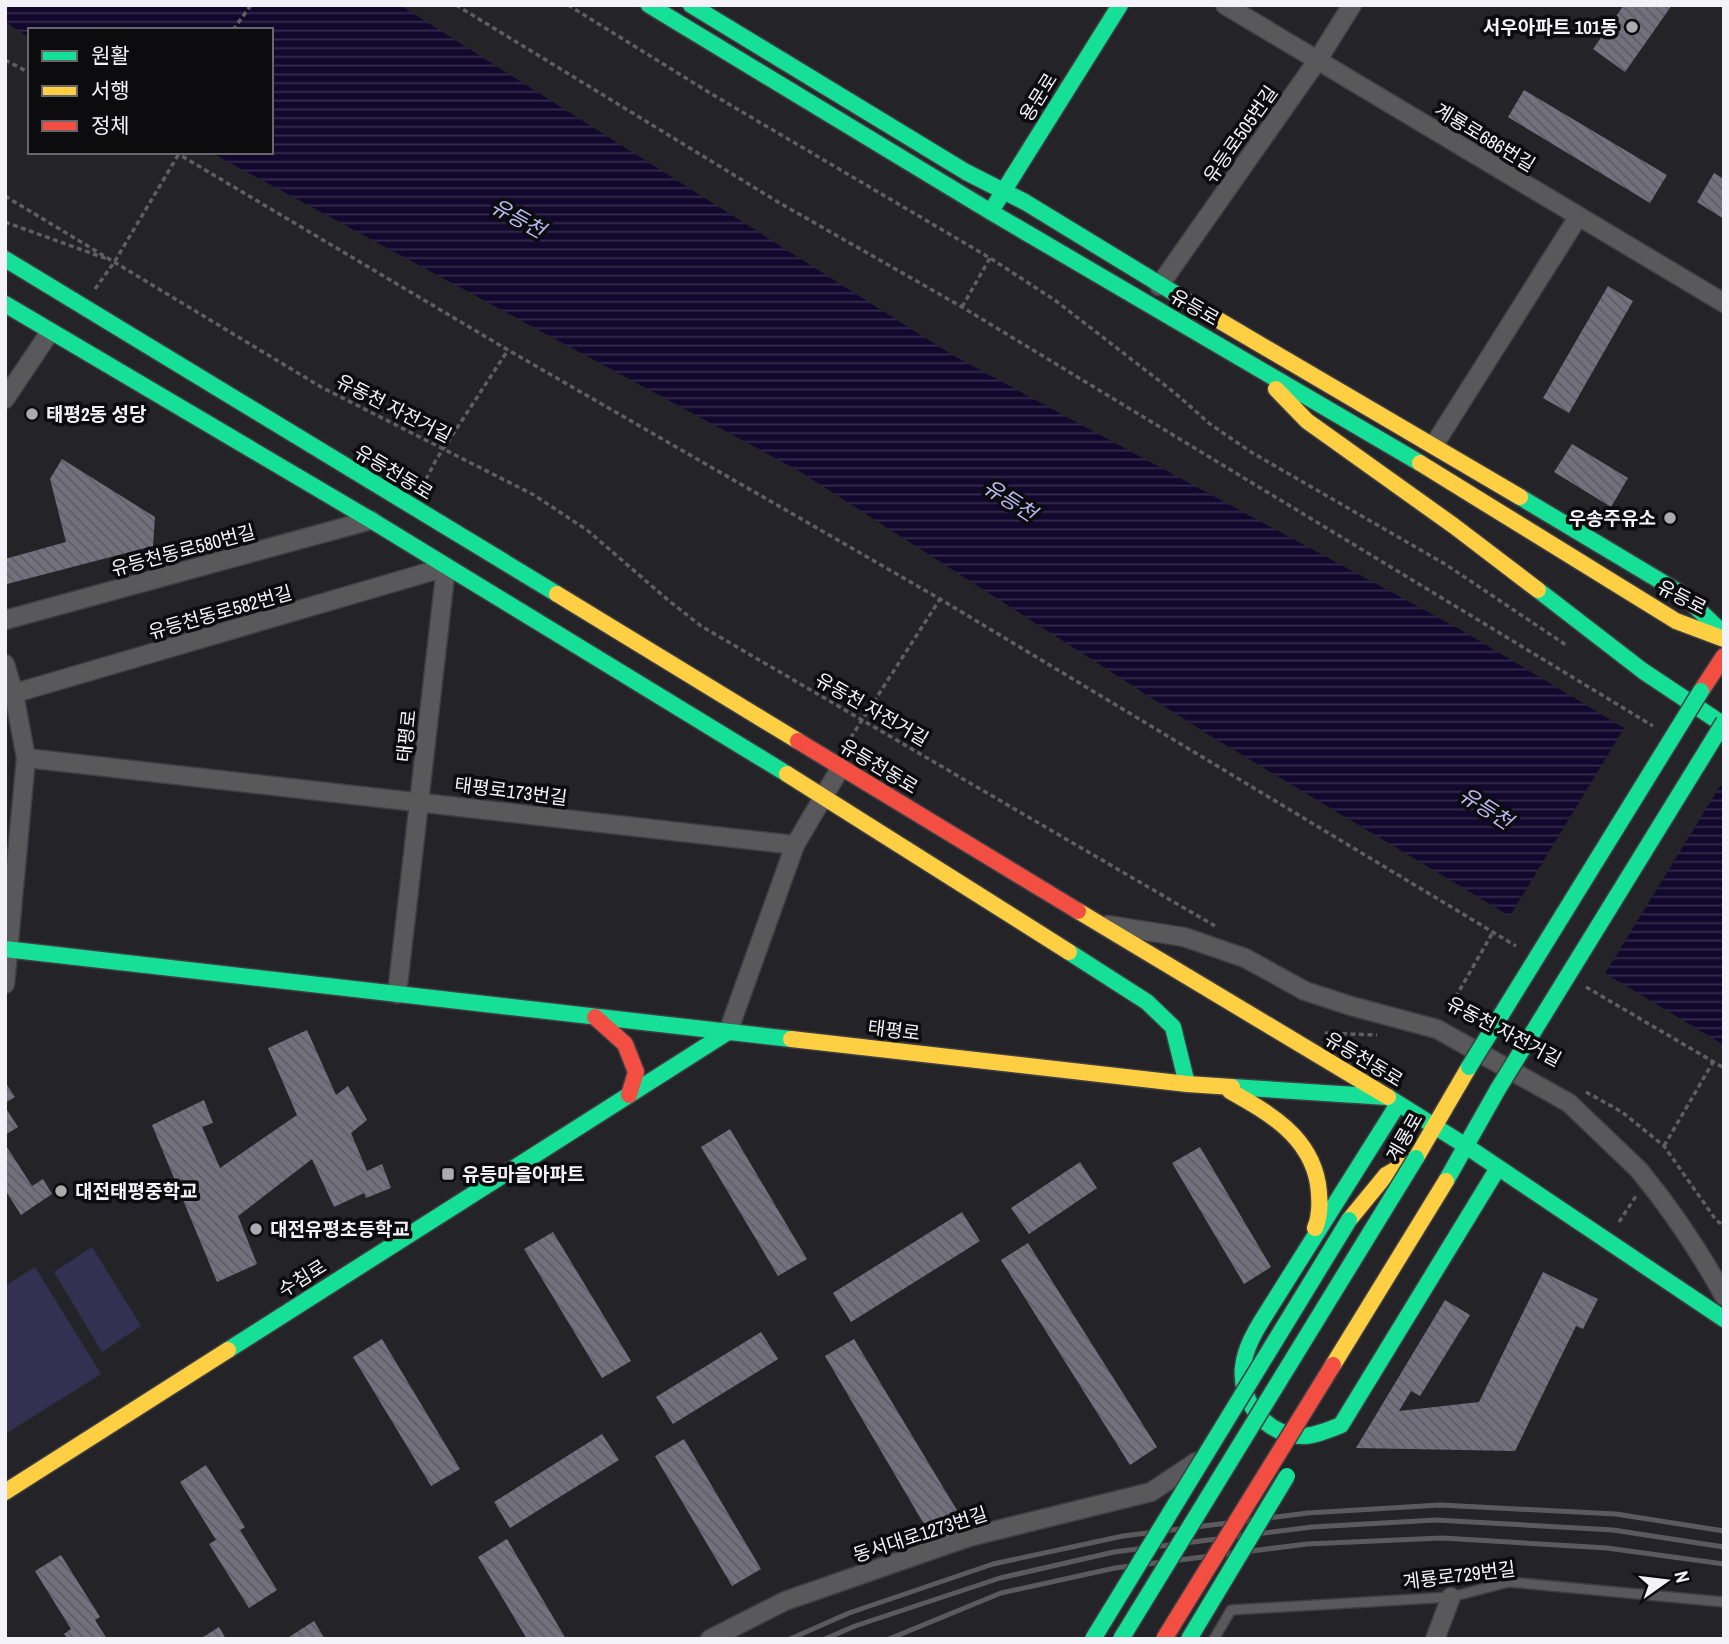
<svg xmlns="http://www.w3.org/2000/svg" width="1729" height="1644" font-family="'Archivo Narrow','Noto Sans KR',sans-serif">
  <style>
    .pitch { fill: #343051 }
    .water { fill: url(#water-rules) }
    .pier { fill: #242428 }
    .building { fill: url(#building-back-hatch) }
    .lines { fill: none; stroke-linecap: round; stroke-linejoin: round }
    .lane-casing { stroke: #3f3e43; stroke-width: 12 }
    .street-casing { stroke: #3f3e43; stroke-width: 21 }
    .fast-casing { stroke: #3f3e43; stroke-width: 19 }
    .slow-casing { stroke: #3f3e43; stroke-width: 19 }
    .jam-casing { stroke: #3f3e43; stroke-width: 19 }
    .path { stroke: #5f5f61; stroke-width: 3.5; stroke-dasharray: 5 3.5; stroke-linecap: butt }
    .lane { stroke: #59595c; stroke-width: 9 }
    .street { stroke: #59595c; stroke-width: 18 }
    .fast { stroke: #16e098; stroke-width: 16 }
    .slow { stroke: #ffcf43; stroke-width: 16 }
    .jam { stroke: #f24e42; stroke-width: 16 }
    .rail { stroke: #5b5b5e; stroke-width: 5 }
    .fast-bridge-casing { stroke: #3f3e43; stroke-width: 19; stroke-linecap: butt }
    .slow-bridge-casing { stroke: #3f3e43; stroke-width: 19; stroke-linecap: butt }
    .jam-bridge-casing { stroke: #3f3e43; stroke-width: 19; stroke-linecap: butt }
    .fast-bridge { stroke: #16e098; stroke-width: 16 }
    .slow-bridge { stroke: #ffcf43; stroke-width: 16 }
    .jam-bridge { stroke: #f24e42; stroke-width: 16 }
    .poi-dot { fill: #abaaaf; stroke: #0c0c0f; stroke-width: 2.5 }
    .labels { text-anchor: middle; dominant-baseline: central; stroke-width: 7; stroke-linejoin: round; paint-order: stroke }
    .poi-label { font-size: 19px; font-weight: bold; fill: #f3f2f8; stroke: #0c0c0f; text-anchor: start }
    .street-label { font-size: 19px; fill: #f3f2f8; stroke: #0c0c0f }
    .water-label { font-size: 21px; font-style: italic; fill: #bdb7f3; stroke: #0c0c0f }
  </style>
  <defs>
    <pattern id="water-rules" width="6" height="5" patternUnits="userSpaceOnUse" patternTransform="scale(1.75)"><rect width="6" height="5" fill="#12082d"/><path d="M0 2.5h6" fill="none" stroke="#352c4c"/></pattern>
    <pattern id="building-back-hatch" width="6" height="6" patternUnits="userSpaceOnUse" patternTransform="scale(1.75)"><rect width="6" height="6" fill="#72717d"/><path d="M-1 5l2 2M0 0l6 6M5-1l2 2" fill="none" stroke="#5e5d64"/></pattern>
  </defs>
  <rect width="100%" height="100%" fill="#242428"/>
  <!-- pitch -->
  <g class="pitch">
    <polygon points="92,1247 141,1326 102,1352 54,1272"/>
    <polygon points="35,1267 101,1374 5,1434 5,1286"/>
  </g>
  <!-- water -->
  <polygon class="water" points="5,5 400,5 954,356 1456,627 1724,788 1724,1045 1209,735 799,471 210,152 271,152 271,30 30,30 30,38 5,22"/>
  <!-- pier -->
  <polygon class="pier" points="1626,725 1722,783 1603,977 1508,919"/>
  <!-- building -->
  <g class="building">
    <polygon points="1624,5 1672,5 1625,72 1593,49"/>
    <polygon points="1524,90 1667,175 1650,203 1508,117"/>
    <polygon points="1714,173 1724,179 1724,219 1697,202"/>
    <polygon points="1608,286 1633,301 1569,413 1543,398"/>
    <polygon points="1572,444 1628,478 1611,507 1554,472"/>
    <polygon points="62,459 155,517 153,546 7,584 5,559 66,542 50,479"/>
    <polygon points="307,1030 336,1095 348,1086 367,1120 351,1133 367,1171 382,1164 391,1188 366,1198 364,1193 334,1207 312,1159 238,1216 257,1264 217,1282 152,1125 204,1100 213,1123 202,1127 220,1168 297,1115 268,1048"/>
    <polygon points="5,1082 15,1097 5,1103"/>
    <polygon points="5,1107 18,1127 5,1135"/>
    <polygon points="730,1129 807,1259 778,1276 701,1147"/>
    <polygon points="5,1144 32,1186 43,1179 52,1194 21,1215 5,1190"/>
    <polygon points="1200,1147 1271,1267 1244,1284 1172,1163"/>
    <polygon points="1080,1162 1097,1188 1029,1234 1011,1208"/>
    <polygon points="962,1212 980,1241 851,1322 833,1293"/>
    <polygon points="553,1232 631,1361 602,1378 524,1249"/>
    <polygon points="1028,1243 1157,1447 1130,1465 1001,1260"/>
    <polygon points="1543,1272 1598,1299 1583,1329 1576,1326 1515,1451 1356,1448 1445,1300 1470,1315 1420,1396 1411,1391 1399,1411 1479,1402"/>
    <polygon points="761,1332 778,1359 673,1424 656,1397"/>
    <polygon points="382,1339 460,1469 431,1486 353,1357"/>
    <polygon points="854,1339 958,1512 928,1531 825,1356"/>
    <polygon points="602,1434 619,1460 510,1528 494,1502"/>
    <polygon points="684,1439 761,1569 732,1586 655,1456"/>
    <polygon points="206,1465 245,1527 240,1530 277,1590 249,1608 209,1544 216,1540 180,1482"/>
    <polygon points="507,1539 566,1639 527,1639 478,1557"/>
    <polygon points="61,1555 100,1617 95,1620 107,1639 68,1639 64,1634 71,1629 35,1571"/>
    <polygon points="314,1621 325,1639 286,1639"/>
    <polygon points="219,1627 226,1639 200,1639"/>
  </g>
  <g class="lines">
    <!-- lane casing -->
    <g class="lane-casing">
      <polyline id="lane" points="1214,1639 1231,1610 1451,1597 1509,1582 1724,1602"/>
    </g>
    <!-- street casing -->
    <g class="street-casing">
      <g id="street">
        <polyline points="1225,5 1724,303"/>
        <polyline points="1159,286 1317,61 1352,5"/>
        <polyline points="5,399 50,332"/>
        <polyline points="1434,445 1578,217"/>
        <polyline points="5,620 371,520"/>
        <polyline points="5,664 14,694 26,758 5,984"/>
        <polyline points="5,696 446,567 397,994"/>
        <polyline points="26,758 795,845"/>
        <path d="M1108 925 1184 937 1245 958 1305 991 1351 1006 1437 1029 1569 1103 1639 1170C1671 1209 1700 1252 1724 1296"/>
        <polyline points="728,1032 795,845 841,767"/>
        <polyline points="710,1639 785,1601 969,1537 1151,1492 1196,1462"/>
        <polyline points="1435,1639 1451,1597"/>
      </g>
    </g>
    <!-- fast casing -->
    <g class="fast-casing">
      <g id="fast">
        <polyline points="649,5 991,212 1420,463"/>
        <polyline points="691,5 966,172 1025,202 1215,318"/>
        <polyline points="993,208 1120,5"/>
        <polyline points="5,259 557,594"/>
        <polyline points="5,304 371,520 787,774"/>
        <polyline points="1520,497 1682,594 1724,634"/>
        <polyline points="1538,590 1643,671 1724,725"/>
        <polyline points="5,949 791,1039"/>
        <polyline points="1069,952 1147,1002 1173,1027 1187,1084"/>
        <polyline points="1232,1087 1387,1097"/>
        <polyline points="1388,1097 1466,1146 1724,1319"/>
        <path d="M1398 1104 1264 1317C1254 1333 1245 1349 1243 1367 1239 1403 1268 1437 1305 1436 1317 1435 1329 1430 1341 1425L1498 1168"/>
        <polyline points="1446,1181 1498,1089"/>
        <polyline points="228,1350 728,1032"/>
      </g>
    </g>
    <!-- slow casing -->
    <g class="slow-casing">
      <g id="slow">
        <polyline points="1215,318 1520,497"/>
        <polyline points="1276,389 1307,421 1454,526 1538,590"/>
        <polyline points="1420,463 1676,621 1724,639"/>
        <polyline points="557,594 798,741"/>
        <polyline points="787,774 1069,952"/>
        <polyline points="1078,911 1388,1097"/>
        <polyline points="791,1039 1187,1084 1232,1087"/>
        <path d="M1230 1091C1269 1113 1310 1136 1318 1184 1320 1199 1321 1214 1315 1228"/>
        <polyline points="1349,1220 1386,1175 1416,1158 1469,1067"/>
        <polyline points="5,1492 228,1350"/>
      </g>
    </g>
    <!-- jam casing -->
    <g class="jam-casing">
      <g id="jam">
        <polyline points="1701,691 1724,656"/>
        <polyline points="798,741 1078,911"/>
        <polyline points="595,1017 625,1044 636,1072 629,1095"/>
      </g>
    </g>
    <!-- path -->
    <g class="path">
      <polyline points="456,5 778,202 962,307 1653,726"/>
      <polyline points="568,5 710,93 990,258 1056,301 1175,393 1210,424 1251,452 1445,564 1566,645"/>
      <polyline points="233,30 251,5"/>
      <polyline points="5,60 30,73"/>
      <polyline points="175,152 508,350 940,599 1516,946"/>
      <polyline points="5,196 321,387 534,495 587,530 668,600 701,626 1215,926"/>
      <polyline points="5,222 110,260"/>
      <polyline points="95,289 115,261 180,152"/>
      <polyline points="962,307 990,258"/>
      <polyline points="422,487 436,460 508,350"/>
      <polyline points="846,745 940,599"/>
      <polyline points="1586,987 1724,1068"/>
      <polyline points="1447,1012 1493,932"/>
      <polyline points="1325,1033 1377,1035"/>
      <polyline points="1586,1092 1622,1112 1664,1146 1716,1220 1724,1226"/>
      <polyline points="1664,1146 1713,1062"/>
      <polyline points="1619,1222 1636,1196"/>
    </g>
    <!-- lane -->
    <use href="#lane" class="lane"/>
    <!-- street -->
    <use href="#street" class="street"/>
    <!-- fast -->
    <use href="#fast" class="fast"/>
    <!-- slow -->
    <use href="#slow" class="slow"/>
    <!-- jam -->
    <use href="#jam" class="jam"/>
    <!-- rail -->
    <g class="rail">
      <polyline points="790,1639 849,1613 993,1564 1123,1536 1308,1513 1440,1505 1616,1514 1724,1531"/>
      <polyline points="825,1639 855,1626 1000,1578 1114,1552 1312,1527 1436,1520 1613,1530 1724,1547"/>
      <polyline points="889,1639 1001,1593 1115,1568 1307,1544 1442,1538 1607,1548 1724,1564"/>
    </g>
    <!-- fast-bridge casing -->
    <g class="fast-bridge-casing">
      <g id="fast-bridge">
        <polyline points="1469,1067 1701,691"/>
        <polyline points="1498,1089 1724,722"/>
        <polyline points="1093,1639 1349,1220"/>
        <polyline points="1121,1639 1416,1158"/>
        <polyline points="1189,1639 1287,1476"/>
      </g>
    </g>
    <!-- slow-bridge casing -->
    <g class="slow-bridge-casing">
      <polyline id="slow-bridge" points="1333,1365 1446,1181"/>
    </g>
    <!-- jam-bridge casing -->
    <g class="jam-bridge-casing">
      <polyline id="jam-bridge" points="1164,1639 1333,1365"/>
    </g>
    <!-- fast-bridge -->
    <use href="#fast-bridge" class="fast-bridge"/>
    <!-- slow-bridge -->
    <use href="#slow-bridge" class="slow-bridge"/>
    <!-- jam-bridge -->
    <use href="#jam-bridge" class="jam-bridge"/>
  </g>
  <!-- markers -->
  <g class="poi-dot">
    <circle cx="1632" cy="27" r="7"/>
    <circle cx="32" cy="414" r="7"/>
    <circle cx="1670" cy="518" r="7"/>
    <rect x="441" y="1167" width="14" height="14" rx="3.5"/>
    <circle cx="61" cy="1191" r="7"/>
    <circle cx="256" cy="1229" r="7"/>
  </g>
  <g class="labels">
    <!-- poi labels -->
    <g class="poi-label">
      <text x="1618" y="27" text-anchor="end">서우아파트 101동</text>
      <text x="46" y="414">태평2동 성당</text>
      <text x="1656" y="518" text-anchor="end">우송주유소</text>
      <text x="462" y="1174">유등마을아파트</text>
      <text x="75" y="1191">대전태평중학교</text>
      <text x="270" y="1229">대전유평초등학교</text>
    </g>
    <!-- street labels -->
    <g class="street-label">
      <text transform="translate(1038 97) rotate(-58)">용문로</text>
      <text transform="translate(1240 134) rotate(-55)">유등로505번길</text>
      <text transform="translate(1485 137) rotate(31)">계룡로686번길</text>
      <text transform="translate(1195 307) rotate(30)">유등로</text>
      <text transform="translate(394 408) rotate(27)">유동천 자전거길</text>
      <text transform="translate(394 472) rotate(31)">유등천동로</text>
      <text transform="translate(183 550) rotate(-15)">유등천동로580번길</text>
      <text transform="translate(1682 597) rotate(27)">유등로</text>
      <text transform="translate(220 612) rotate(-16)">유등천동로582번길</text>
      <text transform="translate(872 709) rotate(30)">유동천 자전거길</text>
      <text transform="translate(406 736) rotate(-84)">태평로</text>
      <text transform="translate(879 766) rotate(31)">유등천동로</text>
      <text transform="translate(511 791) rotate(7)">태평로173번길</text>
      <text transform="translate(894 1030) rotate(7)">태평로</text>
      <text transform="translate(1504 1031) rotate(28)">유동천 자전거길</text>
      <text transform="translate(1364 1059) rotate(31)">유등천동로</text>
      <text transform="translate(1404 1137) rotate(-60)">계룡로</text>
      <text transform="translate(302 1278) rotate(-32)">수침로</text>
      <text transform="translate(920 1534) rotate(-18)">동서대로1273번길</text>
      <text transform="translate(1459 1575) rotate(-7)">계룡로729번길</text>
    </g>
    <!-- water labels -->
    <g class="water-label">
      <text transform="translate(518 218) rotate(29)">유등천</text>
      <text transform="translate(1010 500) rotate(33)">유등천</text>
      <text transform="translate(1486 808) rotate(33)">유등천</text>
    </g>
  </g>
  <!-- border -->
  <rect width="1729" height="1644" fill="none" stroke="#f3f2f8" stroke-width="14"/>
  <!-- legend -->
  <rect x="28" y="28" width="245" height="126" fill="#0c0c0f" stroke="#68686c" stroke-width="2"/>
  <rect x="42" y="51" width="35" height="10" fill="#16e098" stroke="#68686c" stroke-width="2"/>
  <text x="91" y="63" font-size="21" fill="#f3f2f8">원활</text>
  <rect x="42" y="86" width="35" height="10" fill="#ffcf43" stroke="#68686c" stroke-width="2"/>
  <text x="91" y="98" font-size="21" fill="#f3f2f8">서행</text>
  <rect x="42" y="121" width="35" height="10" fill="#f24e42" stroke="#68686c" stroke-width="2"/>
  <text x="91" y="133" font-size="21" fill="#f3f2f8">정체</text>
  <!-- north arrow -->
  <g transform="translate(1666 1581) rotate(76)" stroke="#0c0c0f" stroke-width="5" paint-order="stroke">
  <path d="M0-5L12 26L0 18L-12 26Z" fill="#f3f2f8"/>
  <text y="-10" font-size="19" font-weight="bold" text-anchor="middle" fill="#f3f2f8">N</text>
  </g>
</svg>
